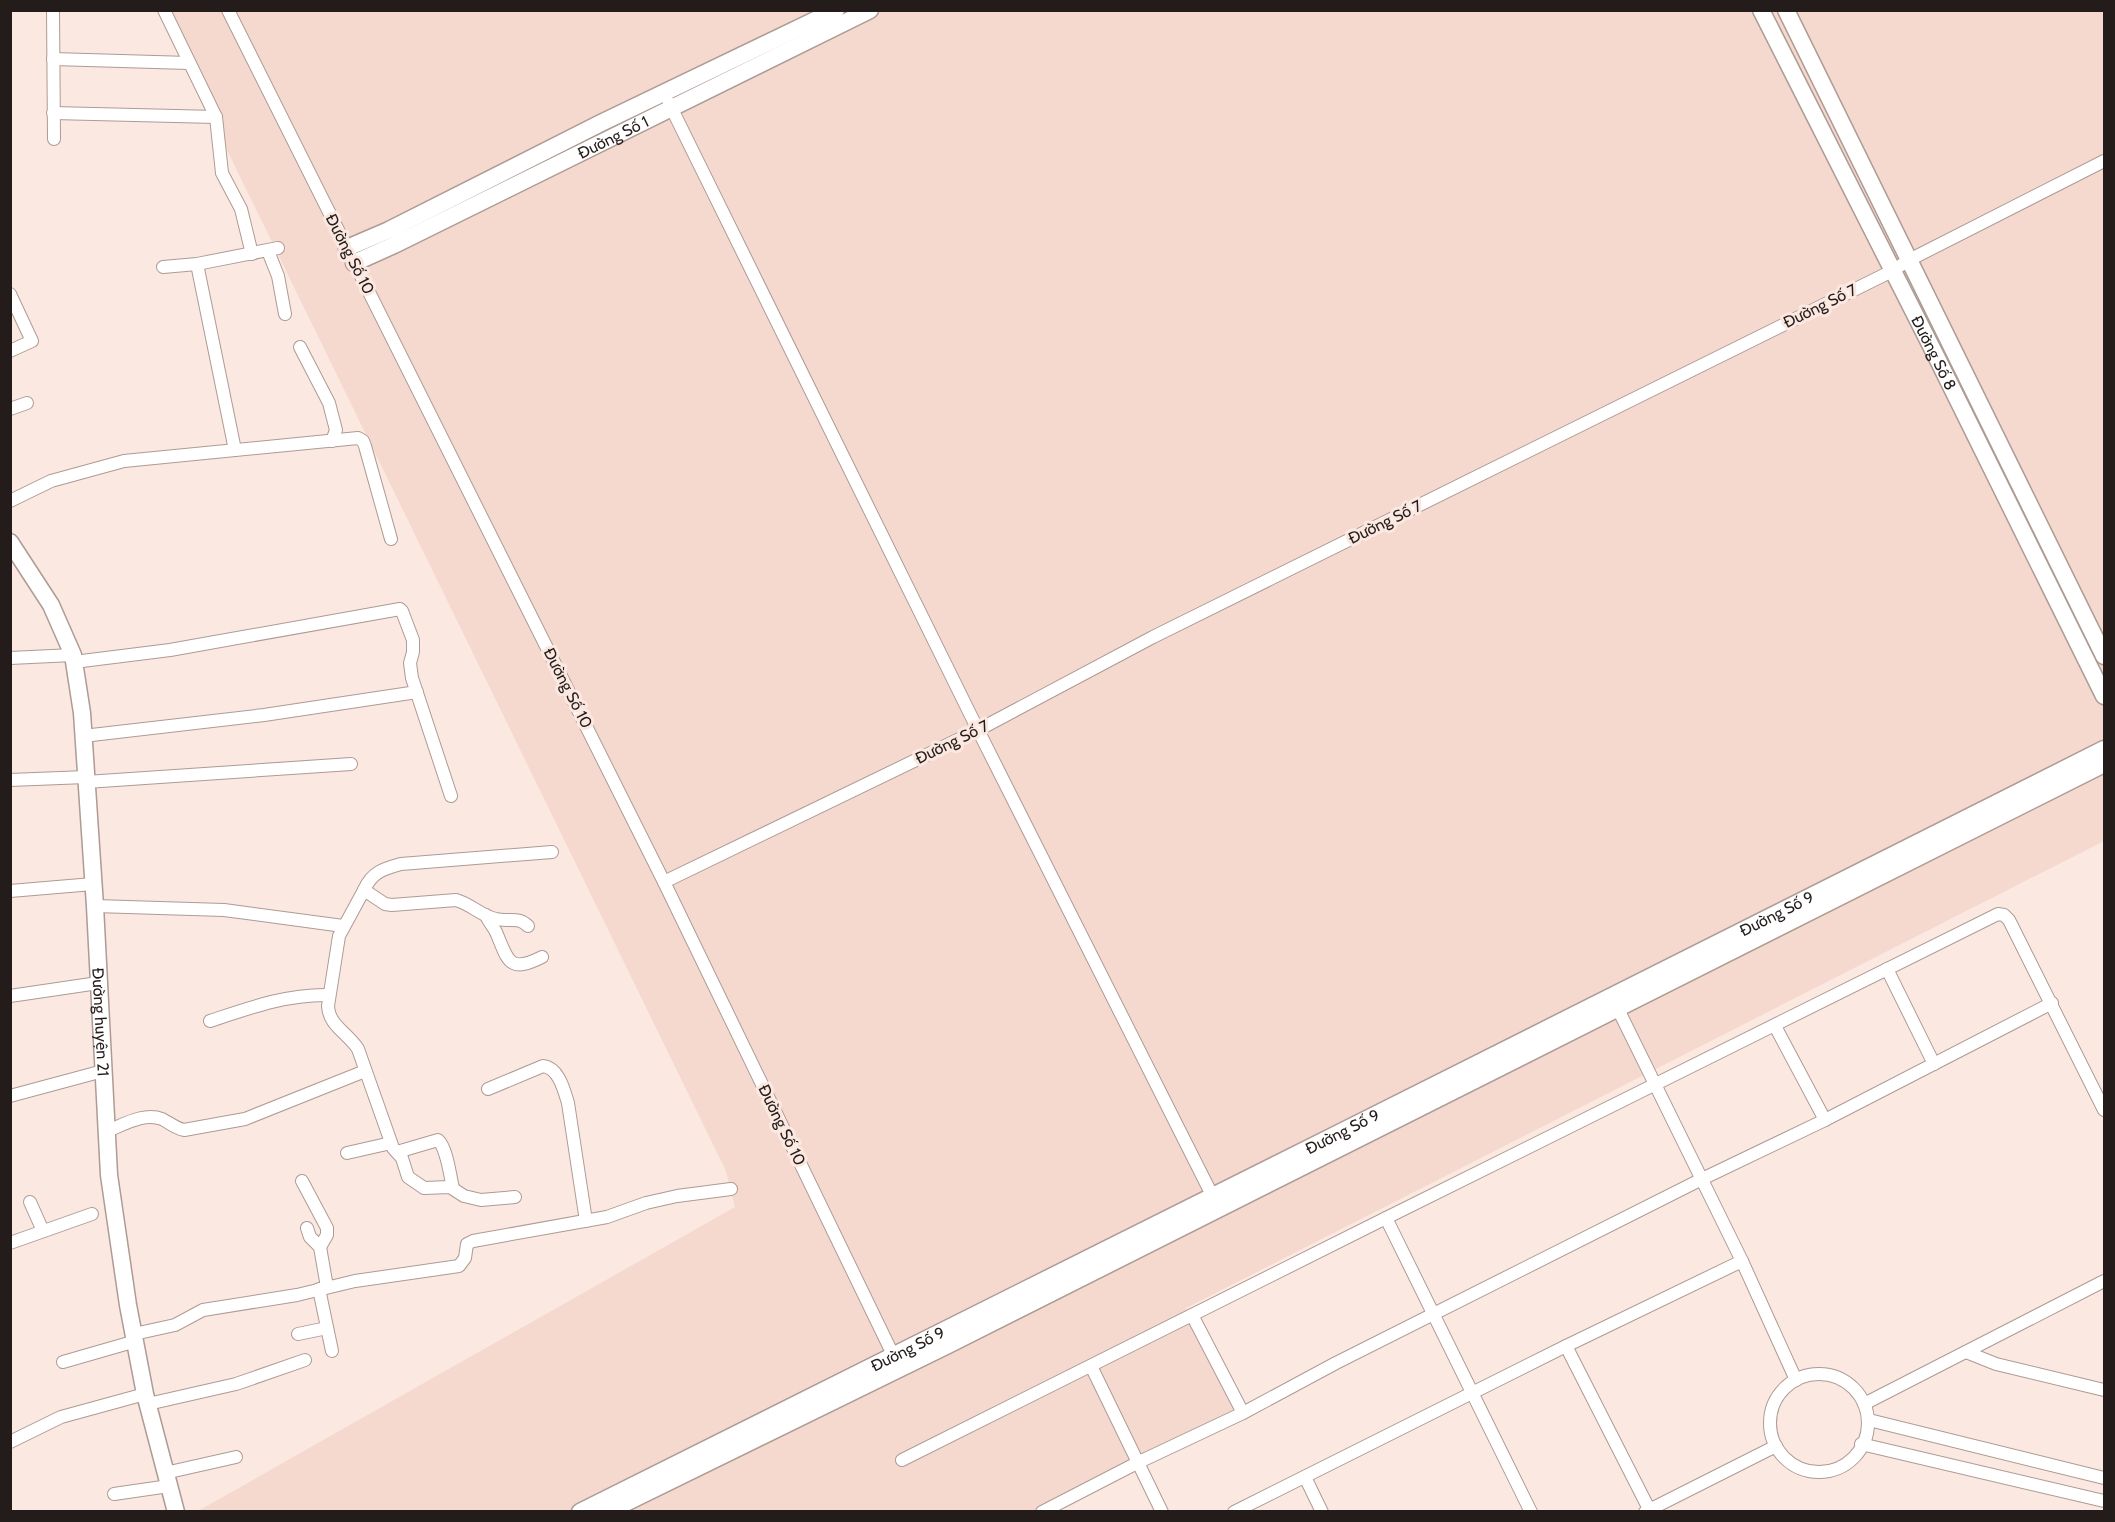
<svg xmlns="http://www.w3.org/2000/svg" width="2115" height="1522" font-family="Cabin,sans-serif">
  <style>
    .built { fill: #f5d9cf }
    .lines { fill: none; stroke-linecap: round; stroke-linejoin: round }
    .street-casing { stroke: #ad9b94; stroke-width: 14 }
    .secondary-casing { stroke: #ad9b94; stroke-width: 19 }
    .street { stroke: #fff; stroke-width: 12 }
    .secondary { stroke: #fff; stroke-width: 16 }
    .labels { text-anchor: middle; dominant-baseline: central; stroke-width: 6; stroke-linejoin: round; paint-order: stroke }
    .street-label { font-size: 16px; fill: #231c1a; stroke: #fbe8e1 }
  </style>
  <rect width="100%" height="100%" fill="#fbe8e1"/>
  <!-- built -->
  <polygon class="built" points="159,11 2104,11 2104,841 1186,1308 1237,1414 1033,1511 198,1511 735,1207 726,1171"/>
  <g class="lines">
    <!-- street casing -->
    <g class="street-casing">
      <g id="street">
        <polyline points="53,10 54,139"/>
        <polyline points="164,10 216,117 222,173 241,209 252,254"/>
        <polyline points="228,10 664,882 897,1363"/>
        <polyline points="53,59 189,63"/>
        <polyline points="669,103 978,730 1212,1195"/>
        <polyline points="53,113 216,117"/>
        <polyline points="268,251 278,276 285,314"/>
        <polyline points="197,264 235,450"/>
        <polyline points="163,267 197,264 278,248"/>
        <polyline points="10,294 32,341 10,351"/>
        <polyline points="300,347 329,403 336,430 332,441"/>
        <polyline points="10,409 27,403"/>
        <polyline points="10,501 51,481 124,461 358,438 363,441 365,446 391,539"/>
        <polyline points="10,658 73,655"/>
        <polyline points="74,662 170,650 400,609 402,611 413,640 413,652 410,663 412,678 451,796"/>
        <polyline points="83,736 264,715 417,692"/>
        <polyline points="10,780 86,777"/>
        <polyline points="86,782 351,764"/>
        <polyline points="664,882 978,730 1153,637 1892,271 1909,260 2104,161"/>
        <path d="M364 890C372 872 383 869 401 864L552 852"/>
        <polyline points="10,891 93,884"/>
        <polyline points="95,906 224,910 343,926"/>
        <path d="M486 915C488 921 493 926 496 932 508 960 508 974 542 957"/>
        <polyline points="1887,969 1934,1064"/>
        <polyline points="10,996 98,983"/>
        <polyline points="1615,1003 1742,1261 1796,1380"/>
        <path d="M210 1021C249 1008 287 994 329 995"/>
        <polyline points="1775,1026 1825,1120"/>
        <path d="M488 1089 543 1066C559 1068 564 1090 568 1103L586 1221"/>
        <polyline points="10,1096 103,1071"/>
        <path d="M107 1131C123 1125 144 1112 162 1119 170 1123 175 1128 184 1130L245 1119 365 1071"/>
        <path d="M397 1152 438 1140C447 1148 450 1176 453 1188"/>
        <polyline points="347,1153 391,1143"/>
        <polyline points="302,1181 327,1228 327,1235 320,1247"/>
        <path d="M515 1197 481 1200 464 1196 450 1187 424 1188 408 1177 402 1158 393 1148 358 1049C348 1033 329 1026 328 1006L339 936 364 890 385 904 392 905 456 900C471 904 481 916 496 919 509 922 518 916 528 926"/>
        <polyline points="30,1202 43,1231"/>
        <polyline points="307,1228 310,1237 320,1247 327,1287"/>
        <polyline points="10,1243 92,1214"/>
        <polyline points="319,1289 332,1351"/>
        <polyline points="1192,1315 1243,1413"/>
        <polyline points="134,1334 175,1325 203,1310 297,1295 355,1281 459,1266 465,1258 467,1244 473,1241 607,1217 646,1203 677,1196 731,1189"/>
        <polyline points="298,1334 327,1328"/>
        <polyline points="1566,1346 1649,1509"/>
        <polyline points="1966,1352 1996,1364 2104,1390"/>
        <polyline points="63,1362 136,1341"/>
        <polyline points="1091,1366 1162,1512"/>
        <circle cx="1819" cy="1423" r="49"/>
        <polyline points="148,1404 236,1384 305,1360"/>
        <polyline points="1864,1404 2104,1281"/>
        <polyline points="1869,1420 2104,1478"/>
        <polyline points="10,1442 61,1417 145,1394"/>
        <polyline points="1861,1444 2104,1501"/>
        <polyline points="902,1460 1386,1218"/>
        <polyline points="165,1473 236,1457"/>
        <polyline points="1305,1477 1322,1512"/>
        <polyline points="114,1494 169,1486"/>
        <polyline points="1042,1512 1137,1463 1243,1413 1336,1363 1702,1179 1825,1120 2052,1003"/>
        <polyline points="1234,1512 1566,1346 1742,1261"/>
        <polyline points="1531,1512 1386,1218 1998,914 2004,915 2009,920 2104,1110"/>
        <polyline points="1645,1512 1776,1446"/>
      </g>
    </g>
    <!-- secondary casing -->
    <g class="secondary-casing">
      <g id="secondary">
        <path id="s1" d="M1761 10 1937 358 2104 696"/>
        <polyline points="1786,10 2104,656"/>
        <polyline points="347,248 389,230 601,123 836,10"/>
        <path id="s2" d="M354 263 394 245 870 10"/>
        <path id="s3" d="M10 542 51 605 73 655 82 713 95 906 109 1175 128 1305 145 1394 176 1512"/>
        <path id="s4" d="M580 1512C1089 1259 1596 1004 2104 749"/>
        <polyline points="607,1512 948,1345 2104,764"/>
      </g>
    </g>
    <!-- street -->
    <use href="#street" class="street"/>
    <!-- secondary -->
    <use href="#secondary" class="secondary"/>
  </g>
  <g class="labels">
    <!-- street labels -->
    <g class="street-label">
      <text stroke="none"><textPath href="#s2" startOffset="288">Đường Số 1</textPath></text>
      <text transform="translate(350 254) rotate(63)">Đường Số 10</text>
      <text transform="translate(1820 306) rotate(-26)">Đường Số 7</text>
      <text stroke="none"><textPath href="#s1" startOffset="384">Đường Số 8</textPath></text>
      <text transform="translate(1385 522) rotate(-26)">Đường Số 7</text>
      <text transform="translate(568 688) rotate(63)">Đường Số 10</text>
      <text transform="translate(952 742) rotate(-26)">Đường Số 7</text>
      <text stroke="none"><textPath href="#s4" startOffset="1338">Đường Số 9</textPath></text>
      <text stroke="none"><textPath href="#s3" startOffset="498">Đường huyện 21</textPath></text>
      <text transform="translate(782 1125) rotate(64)">Đường Số 10</text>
      <text stroke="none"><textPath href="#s4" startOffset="852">Đường Số 9</textPath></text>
      <text stroke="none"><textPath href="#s4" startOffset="366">Đường Số 9</textPath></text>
    </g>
  </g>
  <!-- border -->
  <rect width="2115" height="1522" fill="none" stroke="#231c1a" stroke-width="24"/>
</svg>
